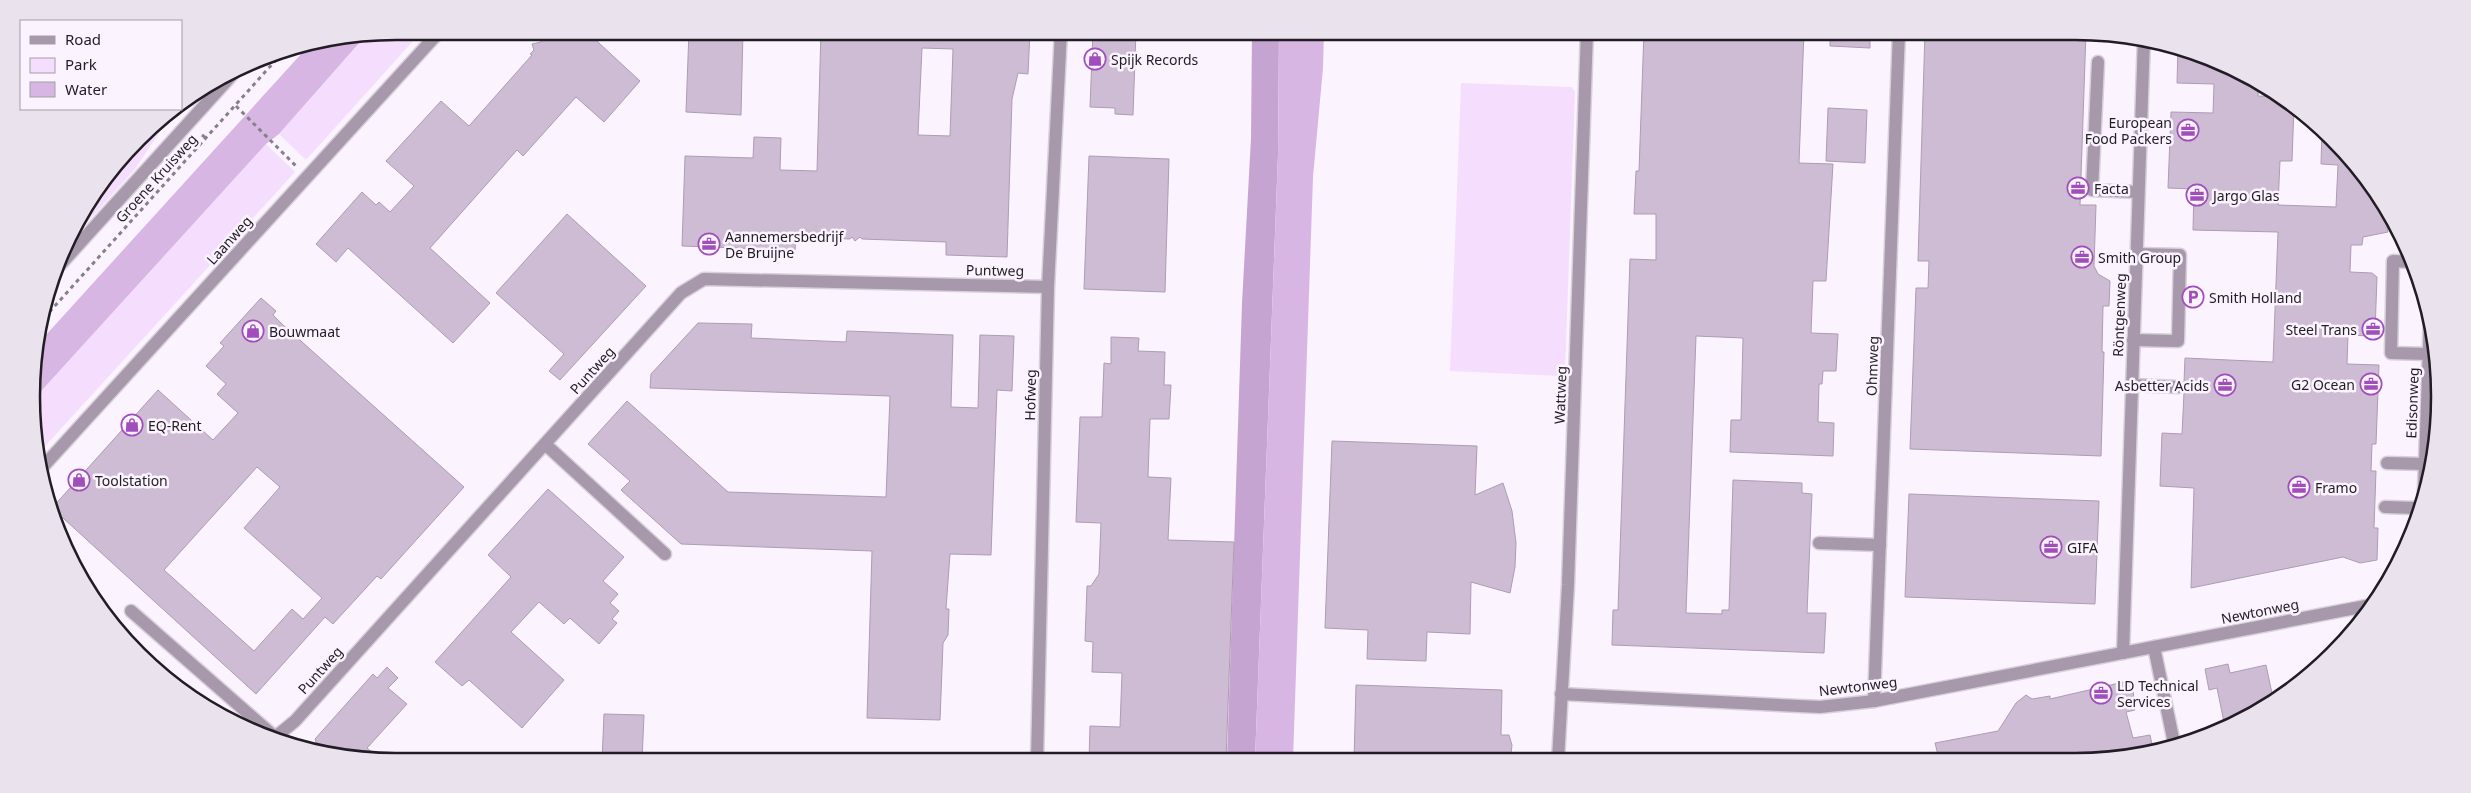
<svg xmlns="http://www.w3.org/2000/svg" width="2471" height="793" font-family="'Noto Sans',sans-serif">
  <style>
    .green { fill: #f5defd }
    .forest { fill: #c6a4d2 }
    .water { fill: #d8b6e4 }
    .building { fill: #cebcd4; stroke: #ad9cb3; fill-rule: evenodd }
    .lines { fill: none; stroke-linecap: round; stroke-linejoin: round }
    .minor-casing { stroke: #d8d1db; stroke-width: 15 }
    .path { stroke: #868089; stroke-width: 3; stroke-dasharray: 4 4; stroke-linecap: butt }
    .minor { stroke: #a798ac; stroke-width: 12 }
    .labels { text-anchor: middle; dominant-baseline: central; stroke-width: 5; stroke-linejoin: round; paint-order: stroke }
    .poi-label { font-size: 14px; fill: #221c25; stroke: #fbf4fe; text-anchor: start }
    .street-label { font-size: 14px; fill: #221c25; stroke: #fbf4fe }
    .rim { fill: none; stroke: #221c25; stroke-width: 2.5 }
  </style>
  <rect width="100%" height="100%" fill="#fbf4fe"/>
  <!-- green -->
  <g class="green">
    <polygon points="396,31 422,31 306,160 279,134 367,34"/>
    <polygon points="1461,83 1571,87 1575,91 1565,372 1557,376 1450,371"/>
    <path d="M177 109H180L163 127 135 169 66 246 69 235C99 187 128 139 177 109Z"/>
    <polygon points="266,144 295,172 38,454 32,421 33,400"/>
  </g>
  <!-- forest -->
  <polygon class="forest" points="1252,31 1279,31 1278,155 1255,760 1227,760 1242,303 1251,138"/>
  <!-- water -->
  <g class="water">
    <polygon points="1279,31 1324,31 1323,68 1313,177 1293,760 1255,760 1278,155"/>
    <polygon points="367,34 279,134 266,144 33,400 35,347 312,42 326,38"/>
  </g>
  <!-- building -->
  <g class="building">
    <polygon points="551,31 586,31 640,81 604,122 576,97 523,156 517,150 430,248 490,303 453,343 348,248 336,262 316,244 362,192 376,205 379,202 390,212 414,186 386,161 441,101 469,126 532,55 530,54 534,50 532,44 541,42"/>
    <polygon points="689,31 743,31 741,115 686,112"/>
    <path d="M821 31H1030L1028 74 1018 73 1012 99 1007 257 946 255V242L862 239 860 237 855 241 852 237 850 239 796 237 795 250 682 246 685 156 753 158 754 137 781 138 780 170 817 171ZM922 48 953 49 950 136 918 135Z"/>
    <polygon points="1093,31 1136,31 1133,115 1115,114 1115,108 1090,107"/>
    <polygon points="1644,31 1804,31 1799,163 1833,164 1826,281 1813,281 1811,333 1838,334 1836,371 1823,371 1822,384 1819,384 1818,422 1834,423 1833,456 1730,452 1731,420 1741,420 1743,338 1696,336 1686,613 1722,614 1722,610 1729,610 1733,480 1802,483 1802,493 1812,494 1807,613 1826,613 1824,653 1612,645 1613,610 1618,610 1630,259 1656,260 1656,214 1634,214 1636,171 1639,171"/>
    <polygon points="1830,31 1870,31 1870,48 1830,46"/>
    <polygon points="1925,31 2086,32 2080,205 2096,205 2094,266 2098,274 2110,281 2109,306 2103,306 2102,352 2104,352 2101,456 1910,449 1916,288 1928,288 1929,261 1918,261"/>
    <polygon points="2178,48 2215,59 2259,83 2258,96 2283,97 2294,106 2292,161 2280,161 2278,205 2336,207 2338,165 2321,164 2322,129 2333,138 2378,193 2377,209 2383,208 2388,232 2363,237 2362,245 2351,245 2350,272 2372,273 2377,277 2375,332 2370,336 2348,335 2347,364 2379,365 2376,444 2372,444 2371,471 2376,471 2374,528 2378,528 2377,560 2360,563 2343,557 2191,588 2194,488 2160,486 2162,433 2182,434 2184,393 2186,387 2184,382 2185,358 2273,362 2278,232 2193,230 2194,189 2168,188 2171,112 2213,113 2214,84 2177,83"/>
    <polygon points="1828,108 1867,110 1865,163 1826,161"/>
    <polygon points="1089,156 1169,159 1165,292 1084,289"/>
    <polygon points="567,214 646,286 560,380 549,371 564,354 496,293"/>
    <path d="M261 298 276 311 273 315 282 324 464 487 381 579 377 576 333 624 325 617 256 694 52 508 158 390 213 440 238 413 217 394 226 384 206 366 224 346 220 343ZM257 467 280 487 244 528 322 598 303 619 292 609 254 651 164 570Z"/>
    <polygon points="698,323 752,324 751,338 846,342 847,331 953,335 951,407 978,408 980,335 1014,336 1012,391 997,390 991,555 950,554 946,609 949,609 948,635 943,643 940,720 867,718 872,551 681,544 621,490 630,481 588,444 627,401 728,492 886,497 890,396 650,388 651,374"/>
    <polygon points="1111,337 1139,338 1138,351 1165,352 1164,385 1171,385 1169,419 1150,419 1148,477 1171,478 1168,540 1234,542 1226,760 1089,760 1090,726 1120,727 1122,673 1092,672 1093,642 1085,641 1087,586 1091,586 1099,574 1101,523 1076,522 1080,417 1102,417 1104,363 1111,364"/>
    <polygon points="1332,441 1477,446 1475,495 1503,483 1512,511 1516,543 1515,567 1510,593 1471,582 1470,634 1427,632 1426,661 1367,659 1368,630 1325,628"/>
    <polygon points="548,489 624,557 603,581 618,594 610,603 619,611 612,619 617,623 599,644 570,618 564,624 539,602 511,632 564,680 522,728 469,680 462,686 435,662 511,577 488,555"/>
    <polygon points="1909,494 2099,501 2095,604 1905,597"/>
    <polygon points="2228,664 2230,673 2266,665 2273,698 2236,724 2225,727 2217,688 2209,690 2205,669"/>
    <polygon points="387,667 398,678 388,688 407,704 367,748 381,760 320,753 315,739 373,674 377,678"/>
    <polygon points="2132,680 2135,710 2126,712 2133,738 2150,735 2153,749 2122,759 1939,759 1935,743 1998,731 2016,703 2026,695 2032,699 2050,696 2050,699"/>
    <polygon points="1356,685 1502,690 1501,735 1509,735 1512,745 1511,754 1508,760 1354,760"/>
    <polygon points="604,714 644,715 642,761 602,761"/>
  </g>
  <g class="lines">
    <!-- minor casing -->
    <g class="minor-casing">
      <g id="minor">
        <polyline points="2098,62 2092,190 2138,192"/>
        <polyline points="2413,262 2393,261 2391,353 2429,354"/>
        <polyline points="60,265 232,75"/>
        <polyline points="2133,340 2178,341 2180,255 2136,254"/>
        <polyline points="2132,385 2178,387"/>
        <polyline points="545,444 665,554"/>
        <polyline points="2387,463 2425,464"/>
        <polyline points="40,470 440,31"/>
        <polyline points="2424,490 2430,316"/>
        <polyline points="2385,507 2417,508"/>
        <polyline points="1819,543 1880,545"/>
        <polyline points="131,611 275,737"/>
        <polyline points="2154,647 2174,743"/>
        <polyline points="2123,653 2144,38"/>
        <polyline points="1561,694 1820,707 1874,701 2371,605"/>
        <polyline points="1874,701 1899,31"/>
        <polyline points="273,739 295,721 681,293 704,279 1048,287"/>
        <polyline points="1558,760 1568,585 1587,31"/>
        <polyline points="1037,761 1048,287 1061,31"/>
      </g>
    </g>
    <!-- path -->
    <g class="path">
      <polyline points="236,106 297,167"/>
      <polyline points="144,134 156,126 163,126"/>
      <polyline points="202,135 206,138"/>
      <polyline points="44,318 284,51"/>
    </g>
    <!-- minor -->
    <use href="#minor" class="minor"/>
  </g>
  <!-- icons -->
  <defs>
    <g id="shop-ring" transform="scale(1.125)"><circle r="9.5" fill="#fbf4fe" stroke="#a14ebc" stroke-width="1.5"/><path d="M-5-2.5h2.3a2.7 3.5 0 0 1 5.4 0H5L5.5 6h-11ZM-1.5-2.5h3a1.5 2.3 0 0 0-3 0Z" fill="#a14ebc"/></g>
    <g id="office-ring" transform="scale(1.125)"><circle r="9.5" fill="#fbf4fe" stroke="#a14ebc" stroke-width="1.5"/><path d="M-6-3h4V-5.5h4V-3h4V5H-6ZM-1-4.5V-3h2v-1.5ZM-6 0V1H6V0Z" fill="#a14ebc"/></g>
    <g id="parking-ring" transform="scale(1.125)"><circle r="9.5" fill="#fbf4fe" stroke="#a14ebc" stroke-width="1.5"/><path d="M-3.5-5.5H1a3.5 3.5 0 0 1 0 7H-1V5.5H-3.5ZM-1-3.4V-.6H.8a1.4 1.4 0 0 0 0-2.8Z" fill="#a14ebc"/></g>
  </defs>
  <g fill-rule="evenodd">
    <use href="#shop-ring" x="1095" y="59"/>
    <use href="#office-ring" x="2188" y="130"/>
    <use href="#office-ring" x="2078" y="188"/>
    <use href="#office-ring" x="2197" y="195"/>
    <use href="#office-ring" x="709" y="244"/>
    <use href="#office-ring" x="2082" y="257"/>
    <use href="#parking-ring" x="2193" y="297"/>
    <use href="#office-ring" x="2373" y="329"/>
    <use href="#shop-ring" x="253" y="331"/>
    <use href="#office-ring" x="2371" y="384"/>
    <use href="#office-ring" x="2225" y="385"/>
    <use href="#shop-ring" x="132" y="425"/>
    <use href="#shop-ring" x="79" y="480"/>
    <use href="#office-ring" x="2299" y="487"/>
    <use href="#office-ring" x="2051" y="547"/>
    <use href="#office-ring" x="2101" y="693"/>
  </g>
  <g class="labels">
    <!-- poi labels -->
    <g class="poi-label">
      <text x="1111" y="59">Spijk Records</text>
      <text x="2172" y="122" text-anchor="end">European<tspan x="2172" dy="16">Food Packers</tspan></text>
      <text x="2094" y="188">Facta</text>
      <text x="2213" y="195">Jargo Glas</text>
      <text x="725" y="236">Aannemersbedrijf<tspan x="725" dy="16">De Bruijne</tspan></text>
      <text x="2098" y="257">Smith Group</text>
      <text x="2209" y="297">Smith Holland</text>
      <text x="2357" y="329" text-anchor="end">Steel Trans</text>
      <text x="269" y="331">Bouwmaat</text>
      <text x="2355" y="384" text-anchor="end">G2 Ocean</text>
      <text x="2209" y="385" text-anchor="end">Asbetter Acids</text>
      <text x="148" y="425">EQ-Rent</text>
      <text x="95" y="480">Toolstation</text>
      <text x="2315" y="487">Framo</text>
      <text x="2067" y="547">GIFA</text>
      <text x="2117" y="685">LD Technical<tspan x="2117" dy="16">Services</tspan></text>
    </g>
    <!-- street labels -->
    <g class="street-label">
      <text transform="translate(156 178) rotate(-48)">Groene Kruisweg</text>
      <text transform="translate(229 240) rotate(-48)">Laanweg</text>
      <text transform="translate(995 270) rotate(1)">Puntweg</text>
      <text transform="translate(2119 315) rotate(-88)">Röntgenweg</text>
      <text transform="translate(1872 366) rotate(-88)">Ohmweg</text>
      <text transform="translate(592 370) rotate(-48)">Puntweg</text>
      <text transform="translate(1030 395) rotate(-89)">Hofweg</text>
      <text transform="translate(1560 395) rotate(-88)">Wattweg</text>
      <text transform="translate(2412 403) rotate(-88)">Edisonweg</text>
      <text transform="translate(2260 611) rotate(-11)">Newtonweg</text>
      <text transform="translate(320 670) rotate(-48)">Puntweg</text>
      <text transform="translate(1858 686) rotate(-7)">Newtonweg</text>
    </g>
  </g>
  <!-- crop -->
  <path d="M0 0H2471V793H0ZM396 40H2075A356 356 0 0 1 2431 396V397A356 356 0 0 1 2075 753H396A356 356 0 0 1 40 397V396A356 356 0 0 1 396 40Z" fill="#eae3ed" fill-rule="evenodd"/>
  <path class="rim" d="M396 40H2075A356 356 0 0 1 2431 396V397A356 356 0 0 1 2075 753H396A356 356 0 0 1 40 397V396A356 356 0 0 1 396 40Z"/>
  <!-- legend -->
  <rect x="20" y="20" width="162" height="90" fill="#fbf4fe" stroke="#a49ea7"/>
  <rect x="30" y="36" width="25" height="8" fill="#a798ac" stroke="#a49ea7"/>
  <text x="65" y="45" font-size="15" fill="#221c25">Road</text>
  <rect x="30" y="58" width="25" height="15" fill="#f5defd" stroke="#a49ea7"/>
  <text x="65" y="70" font-size="15" fill="#221c25">Park</text>
  <rect x="30" y="82" width="25" height="15" fill="#d8b6e4" stroke="#a49ea7"/>
  <text x="65" y="95" font-size="15" fill="#221c25">Water</text>
</svg>
